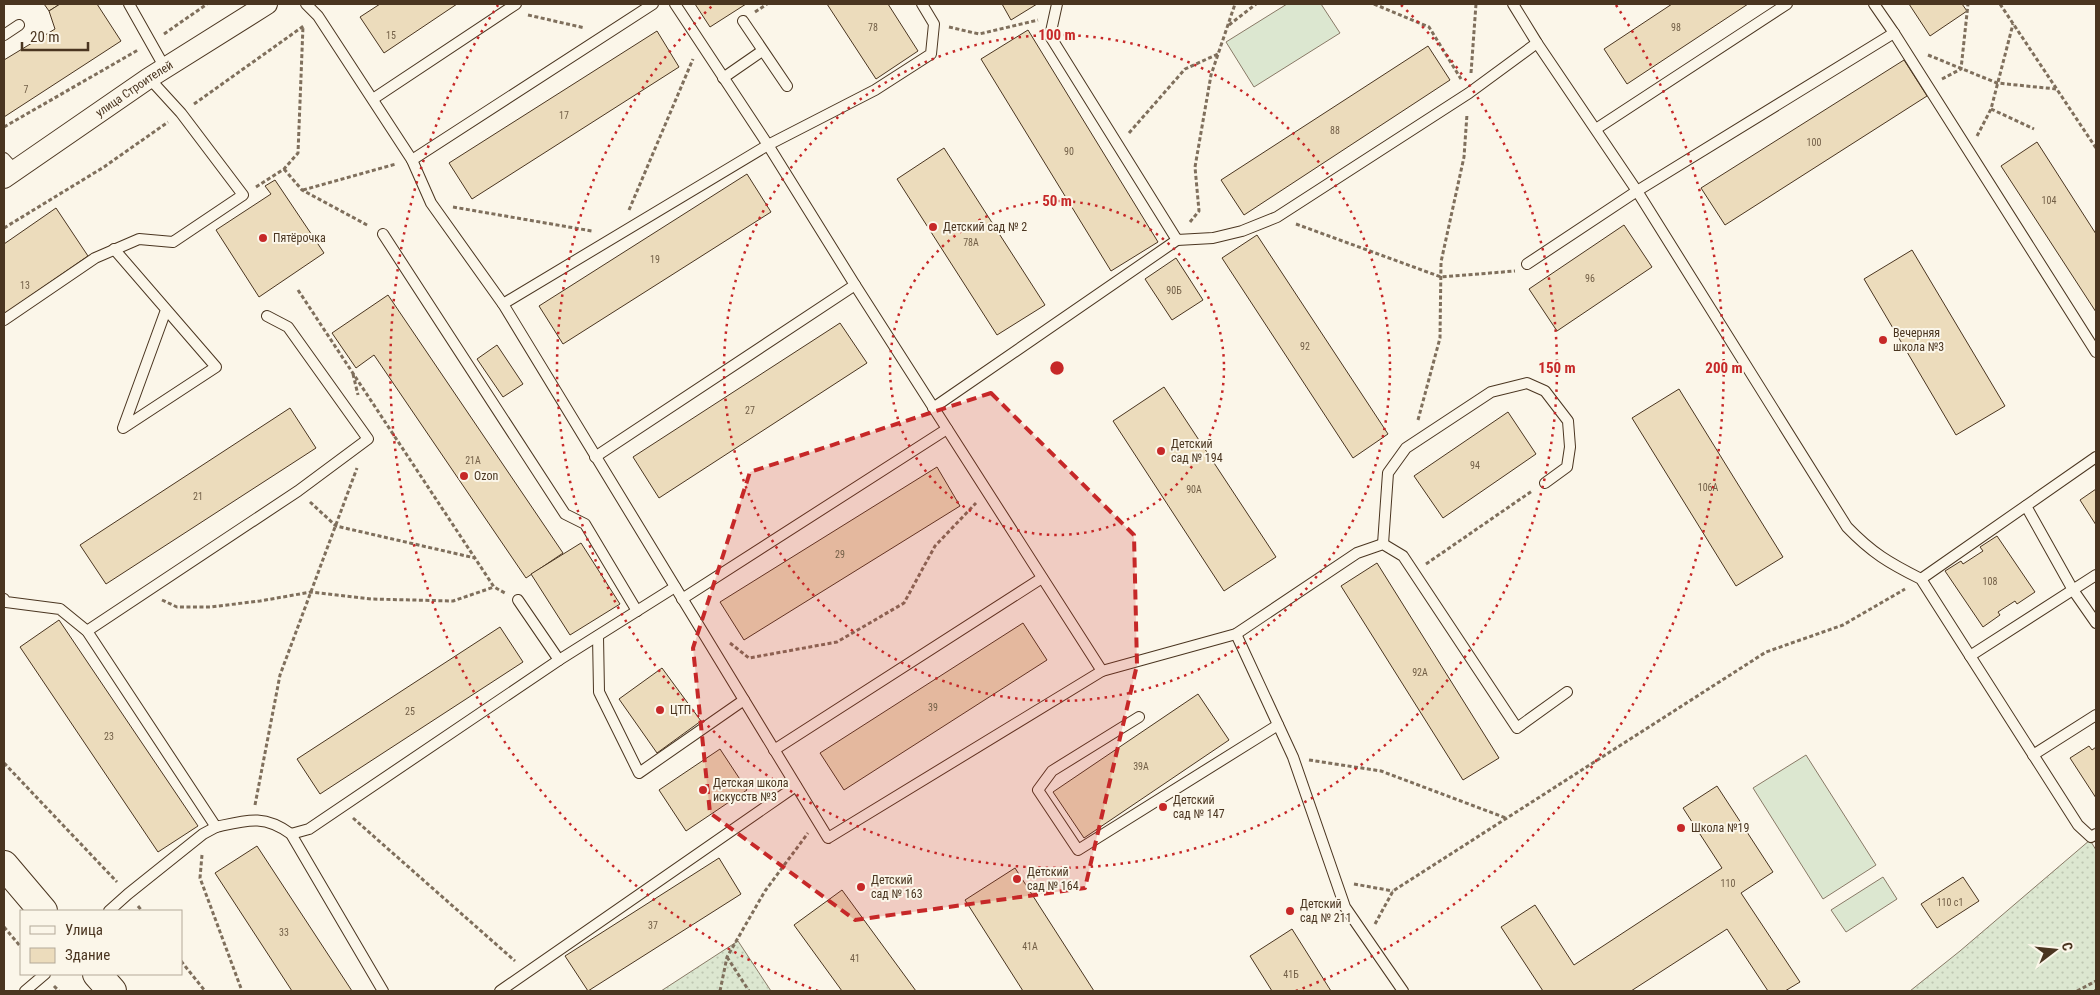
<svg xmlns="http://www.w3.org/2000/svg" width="2100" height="995" font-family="'Roboto Condensed',sans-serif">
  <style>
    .grass { fill: url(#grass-dots); stroke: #887966 }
    .garden { fill: #dce7d0; stroke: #887966 }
    .building { fill: #ecdcbc; stroke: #4a3520 }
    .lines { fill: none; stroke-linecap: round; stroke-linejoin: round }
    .lane-casing { stroke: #4a3520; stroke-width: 12 }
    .street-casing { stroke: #4a3520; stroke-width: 22 }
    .secondary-casing { stroke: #4a3520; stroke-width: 30 }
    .path { stroke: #7f6f5c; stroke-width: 3; stroke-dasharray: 4 2.5; stroke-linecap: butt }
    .lane { stroke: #fbf6e9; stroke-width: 10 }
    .street { stroke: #fbf6e9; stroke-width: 20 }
    .secondary { stroke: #fbf6e9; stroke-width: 28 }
    .fence { stroke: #4a3520; stroke-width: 1; stroke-dasharray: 6 2.5; stroke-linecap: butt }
    .marked { fill: #c62828; fill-opacity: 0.2; stroke: #c62828; stroke-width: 4; stroke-dasharray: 10 6; stroke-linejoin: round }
    .ring { fill: none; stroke: #c62828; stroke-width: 2.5; stroke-dasharray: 2.5 5 }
    .poi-dot { fill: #c62828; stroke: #fbf6e9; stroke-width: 2 }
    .labels { text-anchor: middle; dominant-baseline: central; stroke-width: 4; stroke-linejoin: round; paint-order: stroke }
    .number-label { font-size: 10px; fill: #725f47 }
    .street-label { font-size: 12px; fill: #4a3520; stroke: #fbf6e9 }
    .poi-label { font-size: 12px; fill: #4a3520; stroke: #fbf6e9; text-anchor: start }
    .centre { fill: #c62828; stroke: #fbf6e9; stroke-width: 2.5 }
    .ring-label { font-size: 15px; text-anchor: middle; font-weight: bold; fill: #c62828; stroke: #fbf6e9; stroke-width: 4; stroke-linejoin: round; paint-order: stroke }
  </style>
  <defs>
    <pattern id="grass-dots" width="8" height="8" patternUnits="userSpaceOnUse" patternTransform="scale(1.25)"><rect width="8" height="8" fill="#dce7d0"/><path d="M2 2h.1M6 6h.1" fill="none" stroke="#bec7b2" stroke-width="1.8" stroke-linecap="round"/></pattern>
  </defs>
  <rect width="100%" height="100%" fill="#fbf6e9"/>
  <!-- grass -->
  <g class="grass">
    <polygon points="2090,840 2096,850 2096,991 1910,991 1960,951"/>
    <polygon points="738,941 771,991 661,991"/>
  </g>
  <!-- garden -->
  <g class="garden">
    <polygon points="1287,4 1321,4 1340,33 1254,87 1226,42"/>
    <polygon points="1806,755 1876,865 1823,899 1753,788"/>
    <polygon points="1883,877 1897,899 1846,932 1831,910"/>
  </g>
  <!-- building -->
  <g class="building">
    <polygon points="44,4 60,4 49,11"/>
    <polygon points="60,4 97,4 121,41 4,117 4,60 55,29 49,11"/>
    <polygon points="380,4 457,4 384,53 360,17"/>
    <polygon points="695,4 746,4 710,27"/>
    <polygon points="827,4 888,4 918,51 876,79"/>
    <polygon points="1002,4 1037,4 1011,20"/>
    <polygon points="1672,4 1748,4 1627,84 1604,49"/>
    <polygon points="1909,4 1962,4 1967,11 1930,36"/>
    <polygon points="1028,30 1158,242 1111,271 981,59"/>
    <polygon points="657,31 679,67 472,199 449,163"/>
    <polygon points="1428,46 1450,80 1244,215 1221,180"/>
    <polygon points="1904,60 1927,96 1725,225 1701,188"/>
    <polygon points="2037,142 2096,234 2096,312 2001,166"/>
    <polygon points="944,148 1045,305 997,335 897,179"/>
    <polygon points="747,174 771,212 563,344 539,306"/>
    <polygon points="275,180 324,253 259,297 216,230 271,194 265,186"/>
    <polygon points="56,208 88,256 4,314 4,244"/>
    <polygon points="1624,225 1652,267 1557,331 1529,289"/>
    <polygon points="1257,235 1388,434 1353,458 1222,258"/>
    <polygon points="1912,250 2005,406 1956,435 1864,279"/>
    <polygon points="1176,258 1203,300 1172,320 1145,279"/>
    <polygon points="388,295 563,553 526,578 374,355 356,368 332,333"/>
    <polygon points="840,323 867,363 659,498 633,457"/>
    <polygon points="497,345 523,384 503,397 477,359"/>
    <polygon points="1164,387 1276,557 1224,591 1113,421"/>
    <polygon points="1679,389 1783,557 1736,586 1632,418"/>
    <polygon points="290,408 316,448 106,584 80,545"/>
    <polygon points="1508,412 1536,454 1443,518 1414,476"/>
    <polygon points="937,467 960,506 744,640 720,602"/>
    <polygon points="2096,489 2096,525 2080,500"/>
    <polygon points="1997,536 2035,592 2017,604 2015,601 1998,612 2000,615 1983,627 1945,571 1961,561 1963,564 1983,551 1980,547"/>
    <polygon points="581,543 620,604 570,635 531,574"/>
    <polygon points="1377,563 1499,758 1463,780 1341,586"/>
    <polygon points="59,620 198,826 158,852 20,647"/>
    <polygon points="1023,623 1047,660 844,790 820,753"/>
    <polygon points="500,627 523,662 320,794 297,759"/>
    <polygon points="662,668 701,721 657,753 619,699"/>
    <polygon points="1198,694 1229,740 1084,838 1053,792"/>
    <polygon points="2089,746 2092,750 2096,747 2096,798 2070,758"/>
    <polygon points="720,749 747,790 686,831 659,790"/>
    <polygon points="1717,786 1773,872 1741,893 1800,982 1785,991 1768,991 1727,929 1631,991 1543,991 1501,927 1535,905 1574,965 1722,868 1683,808"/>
    <polygon points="257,846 352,991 292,991 215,873"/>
    <polygon points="719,858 741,894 588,991 565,956"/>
    <polygon points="1015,868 1094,991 1023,991 965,900"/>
    <polygon points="1963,877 1979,901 1937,928 1921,904"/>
    <polygon points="842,890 916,991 842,991 794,925"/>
    <polygon points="1292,929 1331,991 1272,991 1250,956"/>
  </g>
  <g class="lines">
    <!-- lane casing -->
    <g class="lane-casing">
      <g id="lane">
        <polyline points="129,4 165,68"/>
        <polyline points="306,4 318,16 412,160 431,203 503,304 828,838 1102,671 855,285 768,145 675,4"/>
        <polyline points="1057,4 1050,36 1177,240 1213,238 1242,231 1277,217 1469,93 1537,43"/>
        <path d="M1513 4 1537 43 1637 191 1847 527C1872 553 1889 563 1921 579L2078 825 2091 837 2096 834"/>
        <polyline points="743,21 787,86"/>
        <polyline points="1894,33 2096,352"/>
        <polyline points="4,35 19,25"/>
        <polyline points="723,78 762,51"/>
        <polyline points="373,99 516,4"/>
        <polyline points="1596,129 1787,4"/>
        <polyline points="4,158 16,171"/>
        <polyline points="412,160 653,4"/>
        <polyline points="383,234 565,514 585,524 637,611"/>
        <polyline points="114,249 216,367 123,428 166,310"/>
        <polyline points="1527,264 1637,191 1894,33 1874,4"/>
        <polyline points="503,304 768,145 875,90 931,54 934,24 922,4"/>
        <polyline points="4,320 95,258 139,239 173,242 243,195 181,113 149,78"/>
        <polyline points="933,408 1177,240"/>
        <polyline points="595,457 855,285"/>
        <polyline points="2026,506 2073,590 2096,623"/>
        <polyline points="1383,544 1388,473 1406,448 1491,392 1527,383 1545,391 1568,421 1570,447 1567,467 1545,483"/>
        <polyline points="1921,579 2096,457"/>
        <path d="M4 599 6 602 60 609 87 631 216 827C247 820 264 814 291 834L383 991"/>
        <polyline points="682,599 947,429"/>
        <polyline points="518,600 559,660 675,587"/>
        <polyline points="87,631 298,491 368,439 288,327 267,316"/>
        <polyline points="1236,634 1293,757 1345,907 1403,991"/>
        <polyline points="598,636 599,692 639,773 744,700"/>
        <polyline points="1970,656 2096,575"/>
        <polyline points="1102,671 1236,634 1357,553 1383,544 1403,556 1517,728 1567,692"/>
        <polyline points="1139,717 1052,771 1038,790 1078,850 1278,725"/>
        <polyline points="774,750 1042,578"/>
        <polyline points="2033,755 2096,715"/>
        <polyline points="291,834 309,829 559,660"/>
        <polyline points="109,911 128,894 203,834 216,827"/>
        <polyline points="25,991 45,974"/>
        <polyline points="500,991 796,786"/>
      </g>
    </g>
    <!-- street casing -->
    <g class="street-casing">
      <g id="street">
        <path id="s1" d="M4 178 149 78 267 4"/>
      </g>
    </g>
    <!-- secondary casing -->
    <g class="secondary-casing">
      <g id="secondary">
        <polyline points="4,865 43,911"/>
        <polyline points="97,974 112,991"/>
      </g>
    </g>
    <!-- path -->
    <g class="path">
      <polyline points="1374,4 1429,27 1461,79"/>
      <polyline points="2000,4 2096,148"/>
      <polyline points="755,12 767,4"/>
      <polyline points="528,15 585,28"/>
      <polyline points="1229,25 1256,4"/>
      <polyline points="949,27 979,34 1038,20"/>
      <polyline points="164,34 207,4"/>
      <polyline points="1928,55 1997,83 2056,89"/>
      <polyline points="1471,73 1476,4"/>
      <polyline points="1942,79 1961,69 1968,4"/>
      <polyline points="194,104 305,25"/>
      <polyline points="1991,109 2034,129"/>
      <polyline points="4,127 138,50"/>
      <polyline points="1129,133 1185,69 1218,54"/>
      <polyline points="1977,136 1991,109 2013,24"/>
      <polyline points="284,169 302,190 369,226"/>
      <polyline points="256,187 284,169 298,153 303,26"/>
      <polyline points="303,190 396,164"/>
      <polyline points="453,207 592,231"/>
      <polyline points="629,210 693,59"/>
      <polyline points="1190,222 1199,211 1195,167 1211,75 1235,4"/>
      <polyline points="1296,224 1441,277 1515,271"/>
      <polyline points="4,228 104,167 168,122"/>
      <polyline points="298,290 494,587 505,593"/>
      <polyline points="353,374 358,395"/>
      <polyline points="1418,420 1440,338 1441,262 1464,157 1467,114"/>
      <polyline points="310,502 336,526 475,558"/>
      <polyline points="1426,564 1532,491"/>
      <polyline points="162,600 177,607 210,607 260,601 311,592 371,599 453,601 494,587"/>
      <polyline points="730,643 749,658 837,642 904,603 935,546 976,503"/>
      <polyline points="1309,760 1381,771 1506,818"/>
      <polyline points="4,763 117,882"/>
      <polyline points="255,805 280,675 357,468"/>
      <polyline points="353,818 515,961"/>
      <polyline points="202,855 200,878 242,991"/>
      <polyline points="1354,884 1393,891"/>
      <polyline points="138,906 142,911"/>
      <polyline points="1375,924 1393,891 1766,652 1843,625 1905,589"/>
      <polyline points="4,927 21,947"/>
      <polyline points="727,957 749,991"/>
      <polyline points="181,961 205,991"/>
      <polyline points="54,986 59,991"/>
      <polyline points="720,991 727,957 765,891 808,833"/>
      <polyline points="2077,991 2096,981"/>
    </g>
    <!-- lane -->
    <use href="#lane" class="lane"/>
    <!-- street -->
    <use href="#street" class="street"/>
    <!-- secondary -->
    <use href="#secondary" class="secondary"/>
    <!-- fence -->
    <polyline class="fence" points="2093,991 2096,989"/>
  </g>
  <!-- marked area -->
  <path class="marked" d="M991 393 1134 535 1137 665 1085 888 855 920 710 813 693 648 750 472Z"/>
  <!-- distance rings -->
  <g class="ring">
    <circle cx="1057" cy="368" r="167"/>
    <circle cx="1057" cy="368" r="333"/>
    <path d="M1401 5A500 500 0 1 1 713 5"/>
    <path d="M818 991A667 667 0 0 1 498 5M1616 5A667 667 0 0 1 1296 991"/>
  </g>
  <!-- markers -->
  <g class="poi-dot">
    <circle cx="933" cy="227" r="5"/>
    <circle cx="263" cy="238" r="5"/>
    <circle cx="1883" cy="340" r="5"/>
    <circle cx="1161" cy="451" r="5"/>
    <circle cx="464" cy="476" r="5"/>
    <circle cx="660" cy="710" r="5"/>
    <circle cx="703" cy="790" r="5"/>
    <circle cx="1163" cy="807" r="5"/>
    <circle cx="1681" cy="828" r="5"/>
    <circle cx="1017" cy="879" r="5"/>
    <circle cx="861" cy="887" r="5"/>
    <circle cx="1290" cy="911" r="5"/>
  </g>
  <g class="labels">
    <!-- number labels -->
    <g class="number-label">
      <text x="873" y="27">78</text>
      <text x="1676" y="27">98</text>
      <text x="391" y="35">15</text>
      <text x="26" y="89">7</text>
      <text x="564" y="115">17</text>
      <text x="1335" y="130">88</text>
      <text x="1814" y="142">100</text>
      <text x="1069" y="151">90</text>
      <text x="2049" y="200">104</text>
      <text x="971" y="242">78А</text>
      <text x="655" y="259">19</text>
      <text x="1590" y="278">96</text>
      <text x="25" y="285">13</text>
      <text x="1174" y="290">90Б</text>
      <text x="1305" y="346">92</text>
      <text x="750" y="410">27</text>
      <text x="473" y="460">21А</text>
      <text x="1475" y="465">94</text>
      <text x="1708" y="487">106А</text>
      <text x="1194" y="489">90А</text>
      <text x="198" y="496">21</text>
      <text x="840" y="554">29</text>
      <text x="1990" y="581">108</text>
      <text x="1420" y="672">92А</text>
      <text x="933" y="707">39</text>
      <text x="410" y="711">25</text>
      <text x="109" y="736">23</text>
      <text x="1141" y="766">39А</text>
      <text x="1728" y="883">110</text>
      <text x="1950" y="902">110 с1</text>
      <text x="653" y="925">37</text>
      <text x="284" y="932">33</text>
      <text x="1030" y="946">41А</text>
      <text x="855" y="958">41</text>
      <text x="1291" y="974">41Б</text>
    </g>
    <!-- street labels -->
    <g class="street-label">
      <text stroke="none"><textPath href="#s1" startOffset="158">улица Строителей</textPath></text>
    </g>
    <!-- poi labels -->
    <g class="poi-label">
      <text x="943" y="227">Детский сад № 2</text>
      <text x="273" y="238">Пятёрочка</text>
      <text x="1893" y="333">Вечерняя<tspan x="1893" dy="14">школа №3</tspan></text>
      <text x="1171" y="444">Детский<tspan x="1171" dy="14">сад № 194</tspan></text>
      <text x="474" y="476">Ozon</text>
      <text x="670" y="710">ЦТП</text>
      <text x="713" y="783">Детская школа<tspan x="713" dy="14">искусств №3</tspan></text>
      <text x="1173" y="800">Детский<tspan x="1173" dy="14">сад № 147</tspan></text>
      <text x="1691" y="828">Школа №19</text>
      <text x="1027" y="872">Детский<tspan x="1027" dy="14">сад № 164</tspan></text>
      <text x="871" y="880">Детский<tspan x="871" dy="14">сад № 163</tspan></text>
      <text x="1300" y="904">Детский<tspan x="1300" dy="14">сад № 211</tspan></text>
    </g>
  </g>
  <circle cx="1057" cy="368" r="8" class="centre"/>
  <g class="ring-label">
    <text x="1057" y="40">100 m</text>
    <text x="1057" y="206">50 m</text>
    <text x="1557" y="373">150 m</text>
    <text x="1724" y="373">200 m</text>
  </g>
  <!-- border -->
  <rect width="2100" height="995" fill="none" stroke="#4a3520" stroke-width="10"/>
  <!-- legend -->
  <rect x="20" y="910" width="162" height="65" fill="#fbf6e9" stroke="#b4a999"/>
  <rect x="30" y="926" width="25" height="8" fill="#fbf6e9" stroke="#b4a999"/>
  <text x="65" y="935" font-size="15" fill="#4a3520">Улица</text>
  <rect x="30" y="948" width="25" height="15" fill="#ecdcbc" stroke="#b4a999"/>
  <text x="65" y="960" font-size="15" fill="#4a3520">Здание</text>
  <!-- north arrow -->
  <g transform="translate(2055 950) rotate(74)" stroke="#fbf6e9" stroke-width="4" paint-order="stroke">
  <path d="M0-4L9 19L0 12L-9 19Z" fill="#4a3520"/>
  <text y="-8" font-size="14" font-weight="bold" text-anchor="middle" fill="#4a3520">С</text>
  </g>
  <!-- scale -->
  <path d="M22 42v8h66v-8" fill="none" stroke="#4a3520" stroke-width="2.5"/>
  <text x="30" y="42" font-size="15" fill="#4a3520" stroke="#fbf6e9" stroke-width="4" paint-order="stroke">20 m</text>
</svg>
